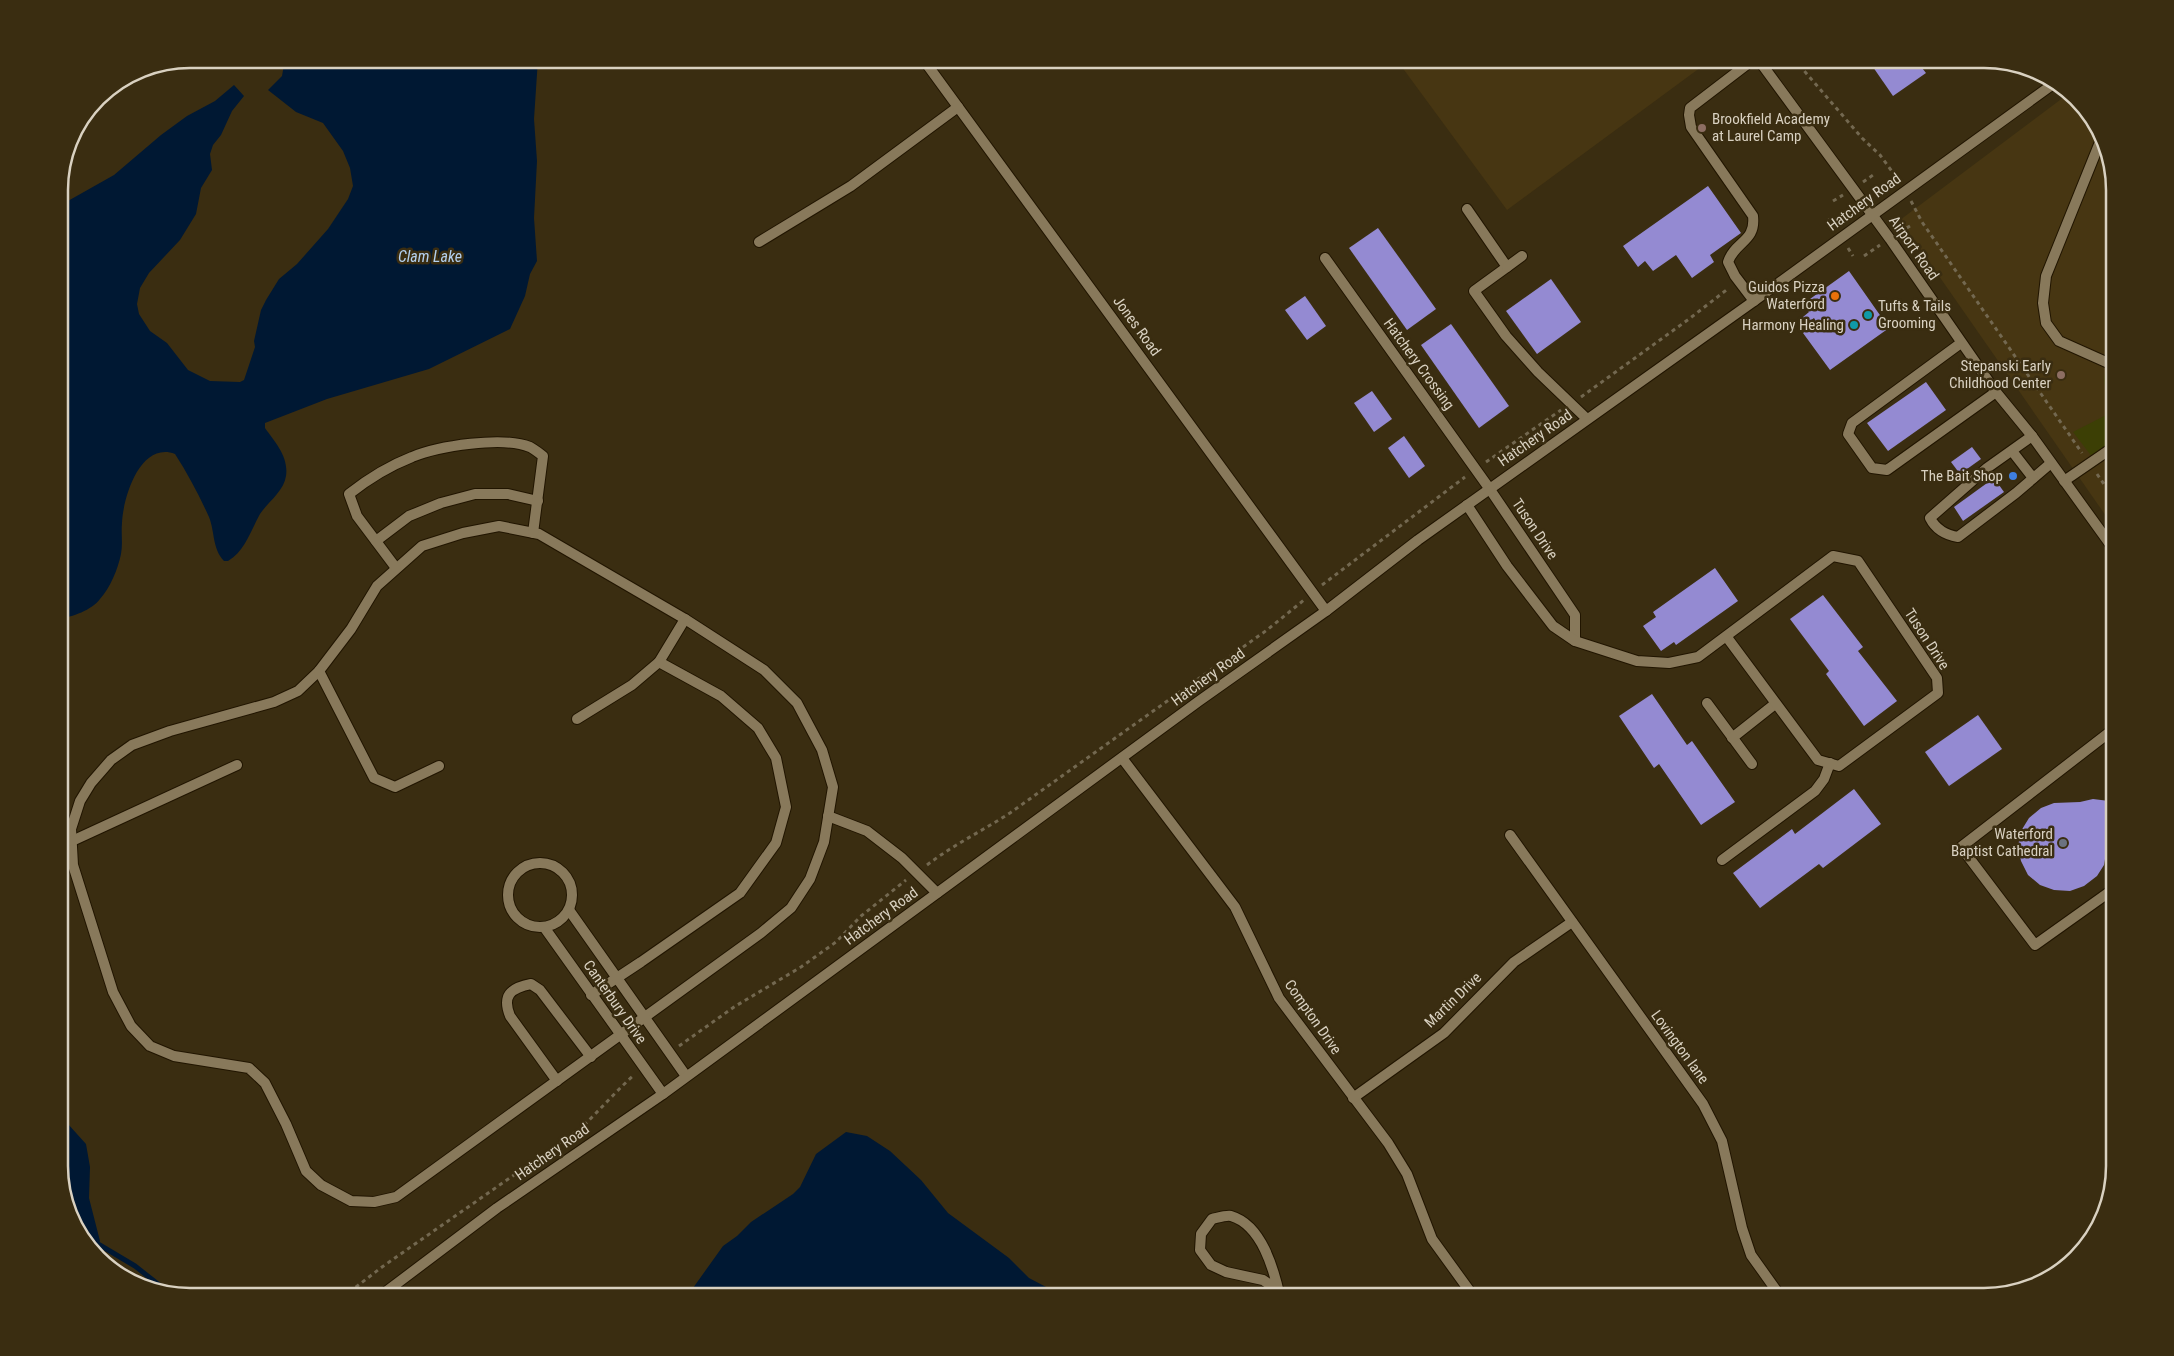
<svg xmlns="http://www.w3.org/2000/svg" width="2174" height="1356" font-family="'Roboto Condensed',sans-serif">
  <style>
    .built { fill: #473612 }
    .green { fill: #3c3f05 }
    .water { fill: #001833 }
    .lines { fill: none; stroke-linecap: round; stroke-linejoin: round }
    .stream { stroke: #001833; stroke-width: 5 }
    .building { fill: #948ad2 }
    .service-casing { stroke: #211500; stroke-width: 12 }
    .minor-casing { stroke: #211500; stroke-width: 12 }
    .tertiary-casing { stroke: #211500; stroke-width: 12 }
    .path { stroke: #736850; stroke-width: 3; stroke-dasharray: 4 4; stroke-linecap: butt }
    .service { stroke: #88795b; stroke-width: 10 }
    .minor { stroke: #88795b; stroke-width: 10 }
    .tertiary { stroke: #88795b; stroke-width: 10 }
    .education-dot { fill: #8d6e63; stroke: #3a2d11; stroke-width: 2 }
    .food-dot { fill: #e8710a; stroke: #3a2d11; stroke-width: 2 }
    .culture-dot { fill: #0f9aa8; stroke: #3a2d11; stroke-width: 2 }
    .shop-dot { fill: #3f7fe0; stroke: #3a2d11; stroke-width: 2 }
    .worship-dot { fill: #6b7280; stroke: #3a2d11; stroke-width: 2 }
    .labels { text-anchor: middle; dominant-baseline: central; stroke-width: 5; stroke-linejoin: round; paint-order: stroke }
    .poi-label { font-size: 15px; fill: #d9d1c1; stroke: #3a2d11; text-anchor: end }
    .street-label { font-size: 15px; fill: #d9d1c1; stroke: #3a2d11 }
    .water-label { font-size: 16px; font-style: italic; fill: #b3d0ef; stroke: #3a2d11 }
    .rim { fill: none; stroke: #d9d1c1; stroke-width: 2.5 }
  </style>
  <rect width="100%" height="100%" fill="#3a2d11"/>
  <!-- built -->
  <g class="built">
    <polygon points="1396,59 1712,59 1507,210"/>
    <polygon points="2068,94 2098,124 2115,181 2115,529 1900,220"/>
  </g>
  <!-- green -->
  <path class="green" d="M2115 360V451L2096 462 2073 432 2114 411C2107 392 2096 374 2115 360Z"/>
  <!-- water -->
  <g class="water">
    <path d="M285 59H538L534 119 537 161 534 218 537 261 530 274 525 296 510 329 429 369 327 399 265 423V428C275 442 289 457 286 476 284 491 268 502 260 514 251 530 245 551 228 561H224C212 548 215 532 209 517 199 495 188 474 175 454 140 441 123 498 122 523 121 534 123 544 121 554 118 569 110 588 100 599 92 610 72 617 59 619V206L114 175 161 135 187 116 215 101 234 85 244 96 232 111 221 135 213 145 210 154 212 170 201 188 196 214 180 240 149 273 140 288 137 304 139 314 150 331 167 343 188 370 210 381 240 382 244 380 255 347 254 341 261 310 266 300 279 279 297 264 328 229 348 199 353 186 350 168 343 151 323 123 296 112 268 90 282 76Z"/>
    <polygon points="59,1114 86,1144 90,1167 89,1198 100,1241 95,1249 76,1232 59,1175"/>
    <polygon points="846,1132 867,1136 890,1151 921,1180 948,1213 1009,1258 1029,1278 1048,1288 1061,1289 1074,1297 651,1297 676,1290 693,1288 723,1246 737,1236 751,1222 793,1194 800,1187 816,1154"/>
  </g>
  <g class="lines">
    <!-- stream -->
    <polyline class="stream" points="98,1244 135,1266 168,1292"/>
  </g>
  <!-- building -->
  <g class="building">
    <polygon points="1885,59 1915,59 1926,73 1893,96 1873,67"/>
    <polygon points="1708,186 1741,233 1710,255 1714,262 1692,278 1676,255 1653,271 1645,261 1638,267 1623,246"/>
    <polygon points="1378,228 1436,309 1407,330 1349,248"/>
    <polygon points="1849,271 1889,328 1830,370 1803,333 1817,323 1814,318 1807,323 1803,317 1809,312 1803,304"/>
    <polygon points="1551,279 1581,322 1537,354 1506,311"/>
    <polygon points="1305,296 1326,326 1307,340 1285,310"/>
    <polygon points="1451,324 1509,406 1479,428 1421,345"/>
    <polygon points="1926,382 1946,410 1888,451 1867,423"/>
    <polygon points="1372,391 1392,419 1374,432 1354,403"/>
    <polygon points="1404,436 1425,466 1409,478 1388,448"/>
    <polygon points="1972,447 1981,459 1960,474 1951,462"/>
    <polygon points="1994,478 2004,492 1963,521 1954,507"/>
    <polygon points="1715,568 1738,601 1676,645 1674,642 1661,651 1643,626 1656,617 1653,612"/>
    <polygon points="1823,595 1863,647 1858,651 1897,701 1864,726 1826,674 1829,671 1790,619"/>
    <polygon points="1652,694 1687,745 1692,741 1735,802 1701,825 1659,764 1654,768 1619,716"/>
    <polygon points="1978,715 2002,749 1949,786 1925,752"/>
    <polygon points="1854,789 1881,824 1823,868 1819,864 1760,908 1733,873 1792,829 1795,834"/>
    <polygon points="2093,799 2109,801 2115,811 2115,828 2108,841 2104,865 2097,876 2084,886 2070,891 2054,890 2040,885 2028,875 2021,861 2018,846 2021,831 2029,818 2041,808 2054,803 2080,802"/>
  </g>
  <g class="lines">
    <!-- service casing -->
    <g class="service-casing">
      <g id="service">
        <path d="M1754 59 1690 108 1689 115 1691 127 1753 216C1756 242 1735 241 1728 262L1735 276 1754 301"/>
        <polyline points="2102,137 2046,276 2043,303 2046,323 2059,341 2115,366"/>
        <polyline points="1467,209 1507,267 1474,291 1506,336 1538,372 1587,419"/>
        <polyline points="759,242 851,186 958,107"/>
        <polyline points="1507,267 1522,256"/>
        <polyline points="1961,343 1852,423 1848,434 1872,468 1887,470 1996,392"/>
        <path d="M2032 436 1987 468 1930 518C1936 530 1946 535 1958 537L2016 493 2051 463"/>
        <polyline points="2012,451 2033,478"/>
        <polyline points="2064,481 2115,446"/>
        <polygon points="499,526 539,534 685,619 764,670 797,703 822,750 833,787 824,842 810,879 791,908 761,933 396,1197 374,1202 351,1201 321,1185 306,1171 286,1124 265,1083 249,1068 174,1056 150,1046 131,1026 113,992 73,865 71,829 80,801 91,783 111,760 132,745 170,731 274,702 298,691 319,671 351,629 377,586 422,546 463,533"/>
        <polyline points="376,541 409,516 441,503 475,494 508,494 538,501"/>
        <path d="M396 568 357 516 349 494C368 479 389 466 412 457 438 446 503 436 530 447 534 449 539 453 543 456L533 533"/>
        <polyline points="319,671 374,778 395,787 439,766"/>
        <polyline points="1707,703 1752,764"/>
        <polyline points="577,719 632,685 659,662 685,619"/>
        <polyline points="2115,728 1961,847 2035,945 2115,888"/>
        <polyline points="1732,738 1775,704"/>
        <polyline points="828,816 867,831 902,858 937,893"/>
        <polyline points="72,841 237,765"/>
        <polyline points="1722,860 1815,791 1824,779 1830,763"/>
        <circle cx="540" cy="895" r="32"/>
        <polyline points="591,995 641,962 740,893 776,843 786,807 776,758 758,728 721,696 659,662"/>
        <path d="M557 1081 510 1016C502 996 510 988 531 984L540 990 591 1057"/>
      </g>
    </g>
    <!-- minor casing -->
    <g class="minor-casing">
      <g id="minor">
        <polyline points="923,59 1326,611"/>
        <polyline points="1325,258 1489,488 1575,615 1575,641"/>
        <polyline points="1467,505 1507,566 1553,626 1575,641 1637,661 1669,663 1698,657 1833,556 1858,561 1937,678 1938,693 1839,766 1818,760 1726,636"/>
        <polyline points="1122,758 1235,907 1279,998 1388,1143 1407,1174 1432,1239 1474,1297"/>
        <polyline points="1510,835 1703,1104 1722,1141 1742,1228 1751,1255 1781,1297"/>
        <polyline points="569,910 686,1076"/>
        <polyline points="544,927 663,1094"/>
        <polyline points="1353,1098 1444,1033 1514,962 1572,922"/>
        <path d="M1278 1290 1263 1280 1226 1272 1211 1265 1200 1250 1201 1234 1212 1219C1217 1218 1226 1215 1231 1216 1262 1225 1274 1270 1280 1297"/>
      </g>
    </g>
    <!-- tertiary casing -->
    <g class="tertiary-casing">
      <g id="tertiary">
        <polyline points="1758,59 1890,239 1996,392 2032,436 2115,551"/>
        <polyline points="379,1297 497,1208 663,1094 1199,701 1326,611 1418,540 1754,301 2056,82"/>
      </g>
    </g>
    <!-- path -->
    <g class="path">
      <polyline points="1794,59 1862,138 1880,155 1899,181"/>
      <polyline points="1863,182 1873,175"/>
      <polyline points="1833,201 1843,195"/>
      <polyline points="1911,201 1922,222 2082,453"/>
      <polyline points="1829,218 1835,228"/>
      <polyline points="1900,232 1910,226"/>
      <polyline points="1848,248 1853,256"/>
      <polyline points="1864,256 1880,245"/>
      <polyline points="1581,397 1689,319 1729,288"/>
      <polyline points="1486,462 1561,410"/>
      <polyline points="2097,474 2115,500"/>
      <polyline points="1322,585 1465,477"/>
      <path d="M927 865C953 845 982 831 1010 813L1267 630 1304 600"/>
      <polyline points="679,1046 734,1007 801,967 836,942 861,916 906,880"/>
      <path d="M343 1297 382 1267 580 1129C599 1111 615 1092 634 1075"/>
    </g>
    <!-- service -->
    <use href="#service" class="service"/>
    <!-- minor -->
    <use href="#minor" class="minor"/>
    <!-- tertiary -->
    <use href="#tertiary" class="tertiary"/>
  </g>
  <!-- markers -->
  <g class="education-dot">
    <circle cx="1702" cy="128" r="5"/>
    <circle cx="2061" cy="375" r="5"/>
  </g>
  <circle class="food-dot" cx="1835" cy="296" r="5"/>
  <g class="culture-dot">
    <circle cx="1868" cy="315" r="5"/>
    <circle cx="1854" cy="325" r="5"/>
  </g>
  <circle class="shop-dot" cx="2013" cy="476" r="5"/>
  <circle class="worship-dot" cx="2063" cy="843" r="5"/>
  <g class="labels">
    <!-- poi labels -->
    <g class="poi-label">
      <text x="1712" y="119" text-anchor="start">Brookfield Academy<tspan x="1712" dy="17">at Laurel Camp</tspan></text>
      <text x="1825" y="287">Guidos Pizza<tspan x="1825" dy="17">Waterford</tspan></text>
      <text x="1878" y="306" text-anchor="start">Tufts &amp; Tails<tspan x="1878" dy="17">Grooming</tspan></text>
      <text x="1844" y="325">Harmony Healing</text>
      <text x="2051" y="366">Stepanski Early<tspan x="2051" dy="17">Childhood Center</tspan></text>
      <text x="2003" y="476">The Bait Shop</text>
      <text x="2053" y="834">Waterford<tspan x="2053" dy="17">Baptist Cathedral</tspan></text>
    </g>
    <!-- street labels -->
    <g class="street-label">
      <text transform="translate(1864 202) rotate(-36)">Hatchery Road</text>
      <text transform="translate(1914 248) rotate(55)">Airport Road</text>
      <text transform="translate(1137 326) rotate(54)">Jones Road</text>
      <text transform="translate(1419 364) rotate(54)">Hatchery Crossing</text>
      <text transform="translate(1535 438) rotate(-35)">Hatchery Road</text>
      <text transform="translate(1535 529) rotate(56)">Tuson Drive</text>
      <text transform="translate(1927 639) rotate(57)">Tuson Drive</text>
      <text transform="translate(1208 677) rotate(-36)">Hatchery Road</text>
      <text transform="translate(881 916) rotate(-36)">Hatchery Road</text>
      <text transform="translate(1453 1000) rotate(-44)">Martin Drive</text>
      <text transform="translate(615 1002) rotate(55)">Canterbury Drive</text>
      <text transform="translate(1313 1017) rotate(55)">Compton Drive</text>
      <text transform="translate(1680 1047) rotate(54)">Lovington lane</text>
      <text transform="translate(552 1152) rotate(-35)">Hatchery Road</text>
    </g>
    <!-- water labels -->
    <g class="water-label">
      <text x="430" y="256">Clam Lake</text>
    </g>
  </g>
  <!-- crop -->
  <path d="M0 0H2174V1356H0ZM190 68H1984A122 122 0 0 1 2106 190V1166A122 122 0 0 1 1984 1288H190A122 122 0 0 1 68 1166V190A122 122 0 0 1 190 68Z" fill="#3a2d11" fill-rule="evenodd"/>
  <path class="rim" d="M190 68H1984A122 122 0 0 1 2106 190V1166A122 122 0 0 1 1984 1288H190A122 122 0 0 1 68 1166V190A122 122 0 0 1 190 68Z"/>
</svg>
